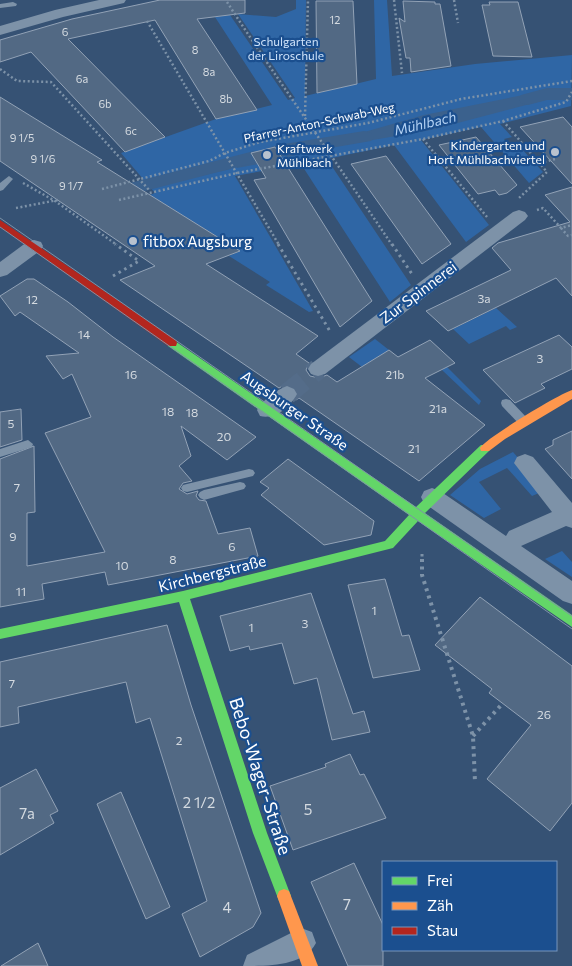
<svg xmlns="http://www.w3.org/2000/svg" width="572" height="966" font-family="Commissioner,sans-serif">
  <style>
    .green { fill: #2f66a5 }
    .water { fill: #3b618d }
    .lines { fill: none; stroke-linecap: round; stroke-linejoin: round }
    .canal { fill: #3b618d; fill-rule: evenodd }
    .building { fill: #526984; stroke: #92a2b6 }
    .street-tunnel { stroke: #546c89; stroke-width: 21; stroke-dasharray: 21 11; stroke-linecap: butt }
    .path-far2 { stroke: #7d92a8; stroke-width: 2.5; stroke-dasharray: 2 2.5; stroke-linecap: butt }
    .path-far1 { stroke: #7d92a8; stroke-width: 3; stroke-dasharray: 2.5 4; stroke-linecap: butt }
    .path { stroke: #7d92a8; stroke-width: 4; stroke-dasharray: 3 4.5; stroke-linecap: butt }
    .lane { fill: #7d92a8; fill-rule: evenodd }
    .street { fill: #7d92a8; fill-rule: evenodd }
    .fast { fill: #63d668; fill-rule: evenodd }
    .slow { fill: #ff974d; fill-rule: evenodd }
    .jam { fill: #b3261e; fill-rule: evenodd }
    .tram { stroke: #7e92a7; stroke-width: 1 }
    .poi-dot { fill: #b9c2ce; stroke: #1b4f8f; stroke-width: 2 }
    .labels { text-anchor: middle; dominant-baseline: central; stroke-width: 4.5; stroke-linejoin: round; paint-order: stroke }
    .far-number-label { font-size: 11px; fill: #d4dae0 }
    .far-park-label { font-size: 12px; fill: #cfe3fa; stroke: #1b4f8f }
    .far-street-label { font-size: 12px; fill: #fff; stroke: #1b4f8f }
    .far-poi-label { font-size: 12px; fill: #fff; stroke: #1b4f8f; text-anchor: end }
    .number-label { font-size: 12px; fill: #d4dae0 }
    .far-water-label { font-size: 14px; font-style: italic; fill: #b5d3f5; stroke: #1b4f8f }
    .poi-label { font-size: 15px; fill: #fff; stroke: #1b4f8f; text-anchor: start }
    .street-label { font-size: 15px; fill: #fff; stroke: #1b4f8f }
    .near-number-label { font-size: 15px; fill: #d4dae0 }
    .near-street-label { font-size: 18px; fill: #fff; stroke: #1b4f8f }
  </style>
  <rect width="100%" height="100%" fill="#365274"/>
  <!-- green -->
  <g class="green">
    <polygon points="296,0 306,0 305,96 376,79 374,0 387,0 392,76 475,64 572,55 571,106 500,124 512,137 504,139 513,150 521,148 543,172 529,183 481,127 421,140 489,225 466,242 394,145 327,159 411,285 390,302 301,164 235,176 313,311 309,312 266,285 270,282 229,256 240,251 150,195 155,193 121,153 216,119 272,105 215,17 230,15 288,100 295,98 238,14 276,17 296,9"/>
    <polygon points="496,308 517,327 510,330 506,326 469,344 453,329"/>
    <polygon points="375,339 389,350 362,367 349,357"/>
    <polygon points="447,367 481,401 479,405 442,370"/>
    <polygon points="513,452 546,490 532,496 507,468 479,482 501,509 484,518 450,495 480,469"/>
    <polygon points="562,551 572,562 572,577 545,559"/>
  </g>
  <!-- water -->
  <g class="water">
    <polygon points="567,89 559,100 549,99 431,130 332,147 326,138 361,133 424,115 548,90"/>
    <polygon points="314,140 320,150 287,157 288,145"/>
    <polygon points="252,153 259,164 237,168 231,158"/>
    <polygon points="225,160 231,169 150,187 144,181"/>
  </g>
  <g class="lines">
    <!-- canal -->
    <g class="canal">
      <polygon points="547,88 572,88 572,100 547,100 528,105 521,103 519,99 521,95"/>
      <polygon points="364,131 371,133 374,137 371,141 278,157 271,155 268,151 271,147 278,145"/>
      <polygon points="254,151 261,153 264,157 261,161 110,200 103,198 100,194 103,190"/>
    </g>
  </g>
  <!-- building -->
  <g class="building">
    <polygon points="160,0 245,0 245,13 197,19 257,110 216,119 155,20 68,39 165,137 125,152 31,52 0,62 0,40 72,19"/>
    <polygon points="316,1 353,1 357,84 317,93"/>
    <polygon points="403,1 435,2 435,4 440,4 451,66 411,72 410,58 406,58 399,18 405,22"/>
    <polygon points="489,2 518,2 532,57 493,56 482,5 490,5"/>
    <polygon points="0,97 102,160 97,162 240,251 206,264 318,336 296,354 309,363 306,370 310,376 319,378 327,375 337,382 389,350 398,357 430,340 455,363 425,378 485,425 419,481 299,398 296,400 299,393 295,387 286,384 279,388 120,280 155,266 0,161"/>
    <polygon points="563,117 572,127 572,184 520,127"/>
    <polygon points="476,137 517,185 507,193 499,195 495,190 478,194 439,145"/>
    <polygon points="275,147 372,301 340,327 254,180 266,178 251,153"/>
    <polygon points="386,156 451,244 422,264 351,164"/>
    <polygon points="572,187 572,296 556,278 448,331 426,311 511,270 492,248 498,243 570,222 545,195"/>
    <polygon points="27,279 34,279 68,302 113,337 256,437 227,460 181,426 191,456 179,466 192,481 183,483 179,489 187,494 198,491 196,496 199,500 206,501 218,534 250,528 258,556 108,585 105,572 42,584 44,599 0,607 0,459 34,446 35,512 27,513 27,566 105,552 45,433 91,417 72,374 63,379 46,356 79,353 20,312 15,316 0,296"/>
    <polygon points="559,335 572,347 572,369 541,384 545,388 515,403 483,370"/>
    <polygon points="21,409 22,440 0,447 0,412"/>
    <polygon points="572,431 572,479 545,449 553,445 553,440"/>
    <polygon points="288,459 374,521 371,535 324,545 261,495 269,488 260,482"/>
    <polygon points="385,579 402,636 409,635 420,670 373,678 348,585"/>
    <polygon points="311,593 353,714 364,711 370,732 332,740 317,678 294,684 282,643 250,650 249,646 230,651 220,616"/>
    <polygon points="480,597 572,666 572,803 550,831 487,779 531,725 489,693 492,689 435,645"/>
    <polygon points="167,625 191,705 261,913 253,927 200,957 182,914 207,901 150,718 136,723 126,682 18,707 19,723 0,727 0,662"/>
    <polygon points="350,754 360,775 364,774 386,818 293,850 270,786 326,767 325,764"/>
    <polygon points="36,769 58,811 50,815 54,823 0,855 0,788"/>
    <polygon points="121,792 170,907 146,919 97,804"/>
    <polygon points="354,863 383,925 383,966 348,966 311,882"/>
    <polygon points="38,943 48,966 1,966"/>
  </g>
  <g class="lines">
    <!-- street-tunnel -->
    <polyline class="street-tunnel" points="287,394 318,369"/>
    <!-- path-far2 -->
    <g class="path-far2">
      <polyline points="394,0 402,73"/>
      <polyline points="454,0 458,23"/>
      <path d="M227 2C280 84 338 164 392 245"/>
      <polyline points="147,21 279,245"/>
      <polyline points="0,69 17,81 51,82 150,191"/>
      <polyline points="305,116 308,0"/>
      <polyline points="503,121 547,172 519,198"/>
      <polyline points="423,139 487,217"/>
      <polyline points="540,163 555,159"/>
      <polyline points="23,183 55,201 117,245"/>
      <polyline points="102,189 209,161 225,153 260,142 368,123 461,99 572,81"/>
      <polyline points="119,200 237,173 423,139 503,121 566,102 572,92"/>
      <polyline points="16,208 58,200"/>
      <polyline points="537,210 543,208 561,228 572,225"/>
      <polyline points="561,228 568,236 572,235"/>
    </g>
    <!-- path-far1 -->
    <g class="path-far1">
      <polyline points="278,244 331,333"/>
      <polyline points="392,244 412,274"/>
      <polyline points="113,276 139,261 115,244"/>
      <polyline points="422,554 422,560"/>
    </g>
    <!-- path -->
    <g class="path">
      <polyline points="422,559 422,575 473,736 475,782"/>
      <polyline points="473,736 503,703"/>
    </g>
    <!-- lane -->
    <g class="lane">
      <polygon points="13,2 17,4 16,6 0,8 0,4"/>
      <polygon points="9,176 13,179 3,190 0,191 0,183"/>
      <polygon points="506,399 510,400 528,419 529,422 528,425 520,425 502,406 501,403 502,400"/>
      <polygon points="28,440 33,444 32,447 0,457 0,449"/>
      <polygon points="249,469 253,470 255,473 253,476 187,492 183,491 181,488 183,485 187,484"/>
      <polygon points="240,482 244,483 246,486 244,489 204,500 200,498 198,495 200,492 204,490"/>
    </g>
    <!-- street -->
    <g class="street">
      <polygon points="99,0 126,0 124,3 63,17 0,35 0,26 55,10"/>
      <polygon points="519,210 525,212 528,216 525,220 325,374 318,376 311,374 308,369 311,364 513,212"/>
      <polygon points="34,240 41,242 43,246 41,250 7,275 0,277 0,262 27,242"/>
      <path d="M287 386 294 389 297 394C290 407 275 420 260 416L257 410C263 400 276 390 287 386Z"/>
      <polygon points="525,454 533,457 572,503 572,528 566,526 521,546 572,581 572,604 563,601 424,503 421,497 424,491 432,488 440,491 506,536 509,531 552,512 514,463 517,457"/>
      <path d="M301 928 312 932 316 943C304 966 269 966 243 966L247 955Z"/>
    </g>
    <!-- fast -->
    <polygon class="fast" points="172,339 416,507 481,445 489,445 490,448 489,451 425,513 572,615 572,627 418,521 393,548 190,599 267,833 291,896 289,901 284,903 279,901 253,833 179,602 0,639 0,629 183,591 385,541 409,515 168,346 167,343 168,340"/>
    <!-- slow -->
    <g class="slow">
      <path d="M572 390V399L505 439 489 451H481L480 448C486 438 559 394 572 390Z"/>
      <polygon points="284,889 289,891 318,966 302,966 277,896 279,891"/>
    </g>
    <!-- jam -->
    <polygon class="jam" points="0,220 176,340 177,343 176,346 168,346 0,227"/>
    <!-- tram -->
    <g class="tram">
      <polyline points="0,218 572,616"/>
      <polyline points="0,227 572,629"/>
    </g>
  </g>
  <!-- markers -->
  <g class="poi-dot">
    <circle cx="555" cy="152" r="5"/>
    <circle cx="267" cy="155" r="5"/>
    <circle cx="133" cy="241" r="5"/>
  </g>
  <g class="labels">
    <!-- far-number labels -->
    <g class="far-number-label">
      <text x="335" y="19">12</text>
      <text x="65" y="31">6</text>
      <text x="195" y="49">8</text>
      <text x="209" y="71">8a</text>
      <text x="82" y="78">6a</text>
      <text x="226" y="98">8b</text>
      <text x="105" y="103">6b</text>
      <text x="131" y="130">6c</text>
      <text x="22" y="137">9 1/5</text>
      <text x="43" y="158">9 1/6</text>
      <text x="71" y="185">9 1/7</text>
    </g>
    <!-- far-park labels -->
    <g class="far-park-label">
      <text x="286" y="41">Schulgarten<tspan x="286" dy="14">der Liroschule</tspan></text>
    </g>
    <!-- far-street labels -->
    <g class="far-street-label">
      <text transform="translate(319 122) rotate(-12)">Pfarrer-Anton-Schwab-Weg</text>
    </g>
    <!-- far-poi labels -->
    <g class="far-poi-label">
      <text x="545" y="145">Kindergarten und<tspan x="545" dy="14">Hort Mühlbachviertel</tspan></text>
      <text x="277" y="148" text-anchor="start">Kraftwerk<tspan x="277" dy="14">Mühlbach</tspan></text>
    </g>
    <!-- number labels -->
    <g class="number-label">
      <text x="484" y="298">3a</text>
      <text x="32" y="299">12</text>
      <text x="84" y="334">14</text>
      <text x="540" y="358">3</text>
      <text x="131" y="374">16</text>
      <text x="395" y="374">21b</text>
      <text x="438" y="408">21a</text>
      <text x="168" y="411">18</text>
      <text x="192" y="412">18</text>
      <text x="11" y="423">5</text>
      <text x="224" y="436">20</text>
      <text x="414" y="448">21</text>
      <text x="17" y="487">7</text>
      <text x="13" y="536">9</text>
      <text x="232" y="546">6</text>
      <text x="173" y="559">8</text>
      <text x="122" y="565">10</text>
      <text x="21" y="591">11</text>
      <text x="374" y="610">1</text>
      <text x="305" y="623">3</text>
      <text x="251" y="627">1</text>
      <text x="12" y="683">7</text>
      <text x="544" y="714">26</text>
      <text x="179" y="740">2</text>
    </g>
    <!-- far-water labels -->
    <g class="far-water-label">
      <text transform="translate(425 123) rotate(-13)">Mühlbach</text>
    </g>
    <!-- poi labels -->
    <g class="poi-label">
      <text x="143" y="241">fitbox Augsburg</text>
    </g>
    <!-- street labels -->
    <g class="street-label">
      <text transform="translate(418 292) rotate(-37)">Zur Spinnerei</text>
      <text transform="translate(295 410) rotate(35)">Augsburger Straße</text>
      <text transform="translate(212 573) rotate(-14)">Kirchbergstraße</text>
    </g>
    <!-- near-number labels -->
    <g class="near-number-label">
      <text x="199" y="802">2 1/2</text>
      <text x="308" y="809">5</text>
      <text x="27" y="813">7a</text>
      <text x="347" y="904">7</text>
      <text x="227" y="907">4</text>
    </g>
    <!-- near-street labels -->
    <g class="near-street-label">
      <text transform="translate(261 776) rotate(72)">Bebo-Wager-Straße</text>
    </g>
  </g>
  <!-- legend -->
  <rect x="382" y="861" width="175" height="90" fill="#1b4f8f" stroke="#7695bc"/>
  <rect x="392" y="877" width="25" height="8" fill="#63d668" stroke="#7695bc"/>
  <text x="427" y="886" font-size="15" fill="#ffffff">Frei</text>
  <rect x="392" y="902" width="25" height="8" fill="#ff974d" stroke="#7695bc"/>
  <text x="427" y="911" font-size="15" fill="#ffffff">Zäh</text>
  <rect x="392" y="927" width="25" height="8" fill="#b3261e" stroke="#7695bc"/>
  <text x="427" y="936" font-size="15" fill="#ffffff">Stau</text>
</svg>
